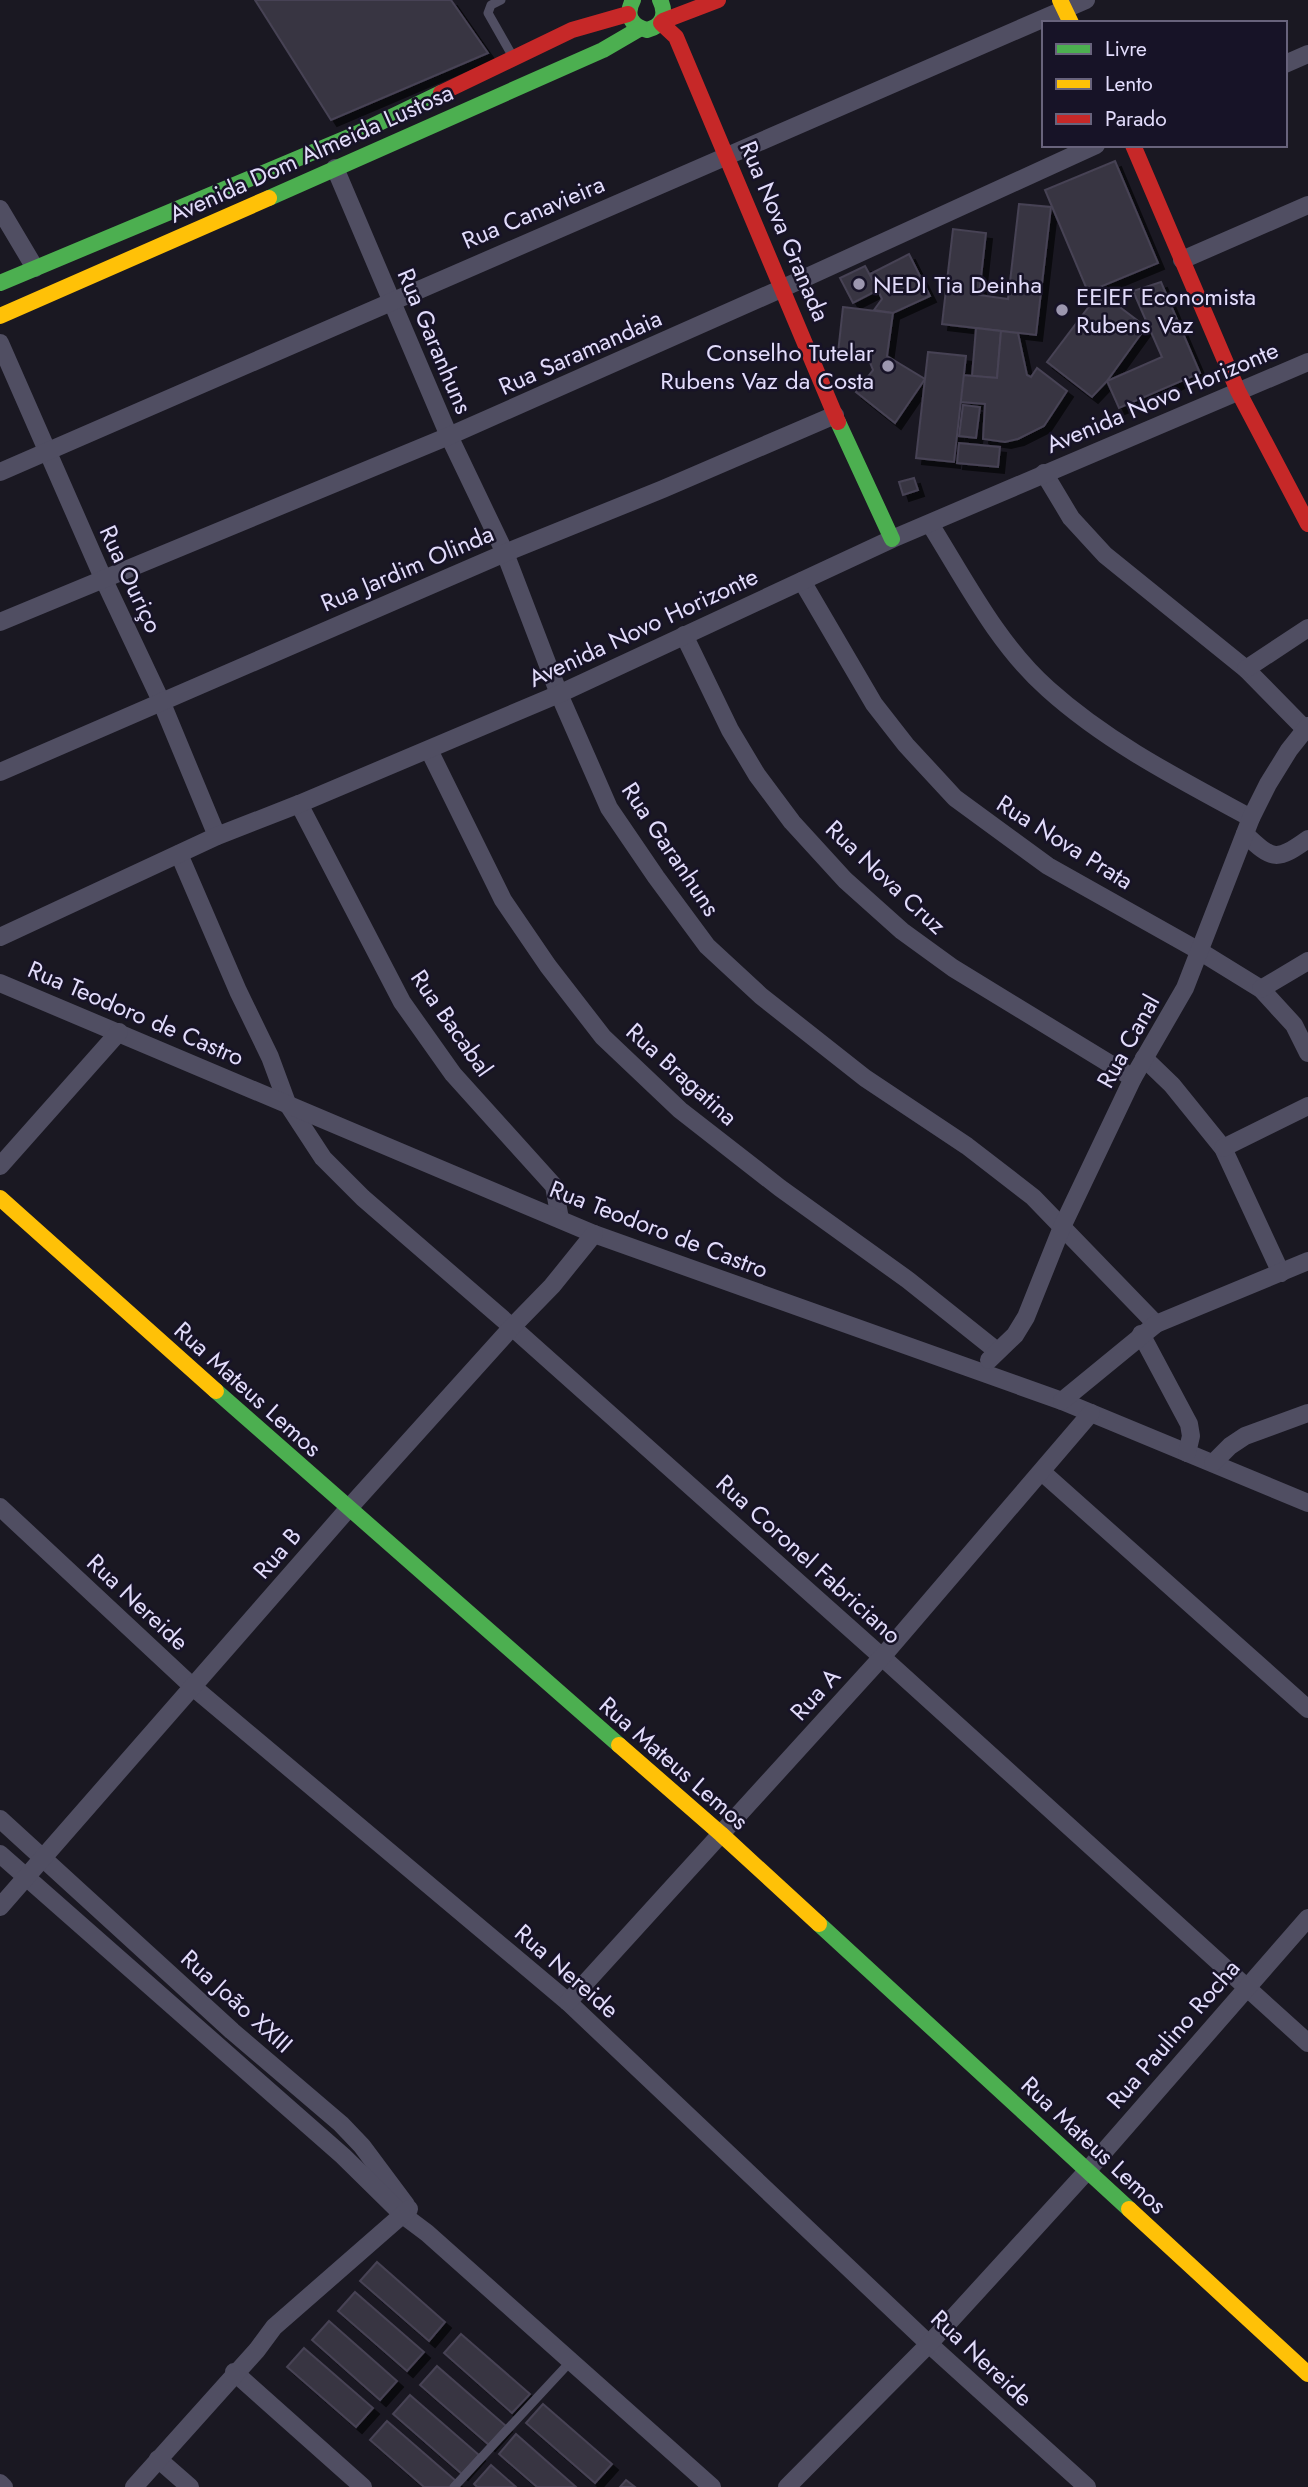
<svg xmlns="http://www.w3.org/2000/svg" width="1308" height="2487" font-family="Jost,sans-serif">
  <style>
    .building { fill: #393643; stroke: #474354; stroke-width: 2; filter: url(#shadow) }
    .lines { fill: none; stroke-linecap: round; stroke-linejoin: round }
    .lane { stroke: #504e62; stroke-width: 9 }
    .street { stroke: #504e62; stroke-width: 18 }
    .fast { stroke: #4caf50; stroke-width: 16 }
    .slow { stroke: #ffc107; stroke-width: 16 }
    .jam { stroke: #c62828; stroke-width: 16 }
    .poi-dot { fill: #9c97af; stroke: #171327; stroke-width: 2.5 }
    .labels { text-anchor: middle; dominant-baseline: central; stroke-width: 5; stroke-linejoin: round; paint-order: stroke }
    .street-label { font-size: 24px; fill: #e2dcfb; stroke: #171327 }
    .poi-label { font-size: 24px; fill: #e2dcfb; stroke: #171327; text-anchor: start }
  </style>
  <defs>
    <filter id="shadow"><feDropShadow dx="6" dy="6" stdDeviation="0" flood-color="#0009"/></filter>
  </defs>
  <rect width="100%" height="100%" fill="#1a1822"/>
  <!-- building -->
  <g class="building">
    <polygon points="255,0 451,0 488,53 331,120"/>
    <polygon points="1115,161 1158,263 1088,292 1045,190"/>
    <polygon points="1019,204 1051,207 1036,335 942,324 953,229 986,233 979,295 1008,299"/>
    <polygon points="909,254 930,296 893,313 874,310 882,299 870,274"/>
    <polygon points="865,266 878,290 853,303 840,278"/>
    <polygon points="1161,282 1200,373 1119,408 1107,381 1162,357 1133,291"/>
    <polygon points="1100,292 1146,327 1107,381 1092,397 1047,362"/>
    <polygon points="843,307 893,313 887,356 925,379 895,423 856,392 873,370 867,355 838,353"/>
    <polygon points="976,328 1001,331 997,378 972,376"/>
    <polygon points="1001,331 1018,333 1027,375 1031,377 1037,368 1067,391 1044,426 1018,439 1005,442 983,439 985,404 960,402 963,375 997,378"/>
    <polygon points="928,352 966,356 954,462 916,458"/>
    <polygon points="963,405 980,407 976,438 959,436"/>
    <polygon points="959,443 1000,447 998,467 957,463"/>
    <polygon points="914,478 918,490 903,495 899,482"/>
    <polygon points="377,2262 445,2322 429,2341 360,2281"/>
    <polygon points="355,2292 424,2352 407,2371 338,2311"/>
    <polygon points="329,2321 397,2381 380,2400 312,2340"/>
    <polygon points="461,2334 530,2394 512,2413 444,2353"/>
    <polygon points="304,2348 373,2408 356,2427 287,2367"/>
    <polygon points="437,2366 506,2426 489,2445 420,2385"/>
    <polygon points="410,2395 479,2455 462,2474 393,2414"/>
    <polygon points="543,2404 612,2464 595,2483 526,2423"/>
    <polygon points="387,2421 456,2481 450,2487 424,2487 370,2440"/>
    <polygon points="516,2434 576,2487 537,2487 499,2454"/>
    <polygon points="491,2465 516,2487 477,2487 474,2484"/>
    <polygon points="626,2480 635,2487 620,2487"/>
  </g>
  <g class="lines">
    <!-- lane -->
    <g class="lane">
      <polyline points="501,0 491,5 488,13 513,57"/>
      <polyline points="454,2487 571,2361"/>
    </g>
    <!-- street -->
    <g class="street">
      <polyline points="1285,64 1308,54"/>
      <polyline points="335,168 449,436 505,553 559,694 609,808 656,877 707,946 761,996 865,1078 967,1146 1033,1197 1156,1324"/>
      <polyline points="0,209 35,268"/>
      <polyline points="1182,260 1308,205"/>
      <polyline points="0,343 103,578 161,701 217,836"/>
      <polyline points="0,472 1086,0"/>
      <polyline points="1044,473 1071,518 1105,555 1246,669 1305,729"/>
      <path d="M930 524C965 580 998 645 1048 689 1108 743 1181 780 1251 818"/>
      <polyline points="802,581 874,704 906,745 955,798 1048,866 1201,952 1261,989 1294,1025 1308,1053"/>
      <polyline points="0,622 449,436 783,288 1096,145"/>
      <polyline points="684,635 730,730 757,775 792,822 845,880 902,931 953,968 1133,1078"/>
      <polyline points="1246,669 1308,628"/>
      <polyline points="429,750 503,900 548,966 603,1037 680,1110 780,1188 908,1280 997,1351"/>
      <polyline points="0,772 505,553 663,489 835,415"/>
      <polyline points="299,804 402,1002 453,1074 554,1186 560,1219"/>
      <path d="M1245 834C1273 861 1277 861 1308 839"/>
      <polyline points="179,854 238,991 270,1057 287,1103 323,1158 363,1198 512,1327 882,1657 1308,2043"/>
      <polyline points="0,937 217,836 299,804 559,694 892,539 1308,362"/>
      <polyline points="0,983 594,1234 1062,1401 1308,1503"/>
      <polyline points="1261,989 1308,961"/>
      <polyline points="1144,1058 1172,1085 1223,1148 1281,1273"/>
      <polyline points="1223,1148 1308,1106"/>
      <polyline points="0,1166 119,1032"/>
      <polyline points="1141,1334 1189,1424 1191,1436 1187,1453"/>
      <polyline points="989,1360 1015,1335 1026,1317 1062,1227 1133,1078 1185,988 1251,818 1268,784 1289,750 1308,726"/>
      <polyline points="1062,1401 1156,1324 1308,1261"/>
      <polyline points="1213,1463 1230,1446 1245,1436 1308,1413"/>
      <polyline points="1042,1472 1308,1709"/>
      <polyline points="0,1507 193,1687 568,2002 929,2344 1087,2487"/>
      <polyline points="0,1819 232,2031 341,2124 362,2146 406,2205"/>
      <polyline points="0,1854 343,2156 403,2215 427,2233 712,2487"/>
      <polyline points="0,1907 348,1509 512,1327 552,1286 594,1234"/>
      <polyline points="568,2002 882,1657 1091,1413"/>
      <polyline points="234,2372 363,2487"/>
      <polyline points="158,2459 190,2487"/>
      <polyline points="0,2483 4,2487"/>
      <polyline points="134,2487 257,2350 274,2327 409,2209"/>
      <polyline points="787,2487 929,2344 1088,2170 1308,1918"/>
    </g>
    <!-- fast -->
    <g class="fast">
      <path d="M633 0C625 15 631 26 647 30 663 26 667 14 660 0"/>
      <polyline points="269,198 603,50 639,29"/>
      <polyline points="0,283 354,135 441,93"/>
      <polyline points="838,422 892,539"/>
      <polyline points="216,1391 619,1745"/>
      <polyline points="819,1924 1129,2209"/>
    </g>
    <!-- slow -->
    <g class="slow">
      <polyline points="1060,0 1071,23"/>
      <polyline points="0,316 269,198"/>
      <polyline points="0,1198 216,1391"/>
      <polyline points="619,1745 721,1834 819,1924"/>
      <polyline points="1129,2209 1308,2374"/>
    </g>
    <!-- jam -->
    <g class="jam">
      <polyline points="663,21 718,0"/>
      <polyline points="661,23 676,37 838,422"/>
      <polyline points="441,93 572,30 628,14"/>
      <polyline points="1133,145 1238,391 1308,524"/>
    </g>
  </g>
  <!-- markers -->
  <g class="poi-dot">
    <circle cx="859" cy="284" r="7"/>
    <circle cx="1062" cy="310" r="7"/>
    <circle cx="888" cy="366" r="7"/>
  </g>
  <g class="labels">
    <!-- street labels -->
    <g class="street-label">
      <text transform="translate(311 153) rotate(-24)">Avenida Dom Almeida Lustosa</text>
      <text transform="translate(533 212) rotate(-23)">Rua Canavieira</text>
      <text transform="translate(785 231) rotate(67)">Rua Nova Granada</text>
      <text transform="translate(435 341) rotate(67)">Rua Garanhuns</text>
      <text transform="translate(580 352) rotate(-24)">Rua Saramandaia</text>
      <text transform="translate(1162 397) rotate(-23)">Avenida Novo Horizonte</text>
      <text transform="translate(407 568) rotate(-23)">Rua Jardim Olinda</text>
      <text transform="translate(131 579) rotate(65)">Rua Ouriço</text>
      <text transform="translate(643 627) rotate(-25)">Avenida Novo Horizonte</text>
      <text transform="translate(1065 842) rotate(32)">Rua Nova Prata</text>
      <text transform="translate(671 849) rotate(56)">Rua Garanhuns</text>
      <text transform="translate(886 877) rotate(43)">Rua Nova Cruz</text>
      <text transform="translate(136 1013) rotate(23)">Rua Teodoro de Castro</text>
      <text transform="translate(452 1023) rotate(55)">Rua Bacabal</text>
      <text transform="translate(1128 1041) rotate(-61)">Rua Canal</text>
      <text transform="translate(682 1074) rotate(42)">Rua Bragatina</text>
      <text transform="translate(659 1229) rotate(21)">Rua Teodoro de Castro</text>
      <text transform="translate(248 1389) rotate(42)">Rua Mateus Lemos</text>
      <text transform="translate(277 1553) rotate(-49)">Rua B</text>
      <text transform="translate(809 1559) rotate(42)">Rua Coronel Fabriciano</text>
      <text transform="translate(138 1602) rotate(43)">Rua Nereide</text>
      <text transform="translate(815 1694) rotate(-48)">Rua A</text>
      <text transform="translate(674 1763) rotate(41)">Rua Mateus Lemos</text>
      <text transform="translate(567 1971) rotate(41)">Rua Nereide</text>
      <text transform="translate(237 2001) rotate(42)">Rua João XXIII</text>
      <text transform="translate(1173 2034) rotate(-49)">Rua Paulino Rocha</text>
      <text transform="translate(1094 2145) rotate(43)">Rua Mateus Lemos</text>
      <text transform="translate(982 2358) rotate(43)">Rua Nereide</text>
    </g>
    <!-- poi labels -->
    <g class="poi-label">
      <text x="873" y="284">NEDI Tia Deinha</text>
      <text x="1076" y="296">EEIEF Economista<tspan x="1076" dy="28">Rubens Vaz</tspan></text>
      <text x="874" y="352" text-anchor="end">Conselho Tutelar<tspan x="874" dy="28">Rubens Vaz da Costa</tspan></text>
    </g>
  </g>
  <!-- legend -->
  <rect x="1042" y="21" width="245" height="126" fill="#171327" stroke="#68637c" stroke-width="2"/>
  <rect x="1056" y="44" width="35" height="10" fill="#4caf50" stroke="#68637c" stroke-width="2"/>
  <text x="1105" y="56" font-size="21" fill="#e2dcfb">Livre</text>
  <rect x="1056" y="79" width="35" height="10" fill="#ffc107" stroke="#68637c" stroke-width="2"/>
  <text x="1105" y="91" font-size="21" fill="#e2dcfb">Lento</text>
  <rect x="1056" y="114" width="35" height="10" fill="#c62828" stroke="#68637c" stroke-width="2"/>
  <text x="1105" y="126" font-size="21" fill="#e2dcfb">Parado</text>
</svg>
